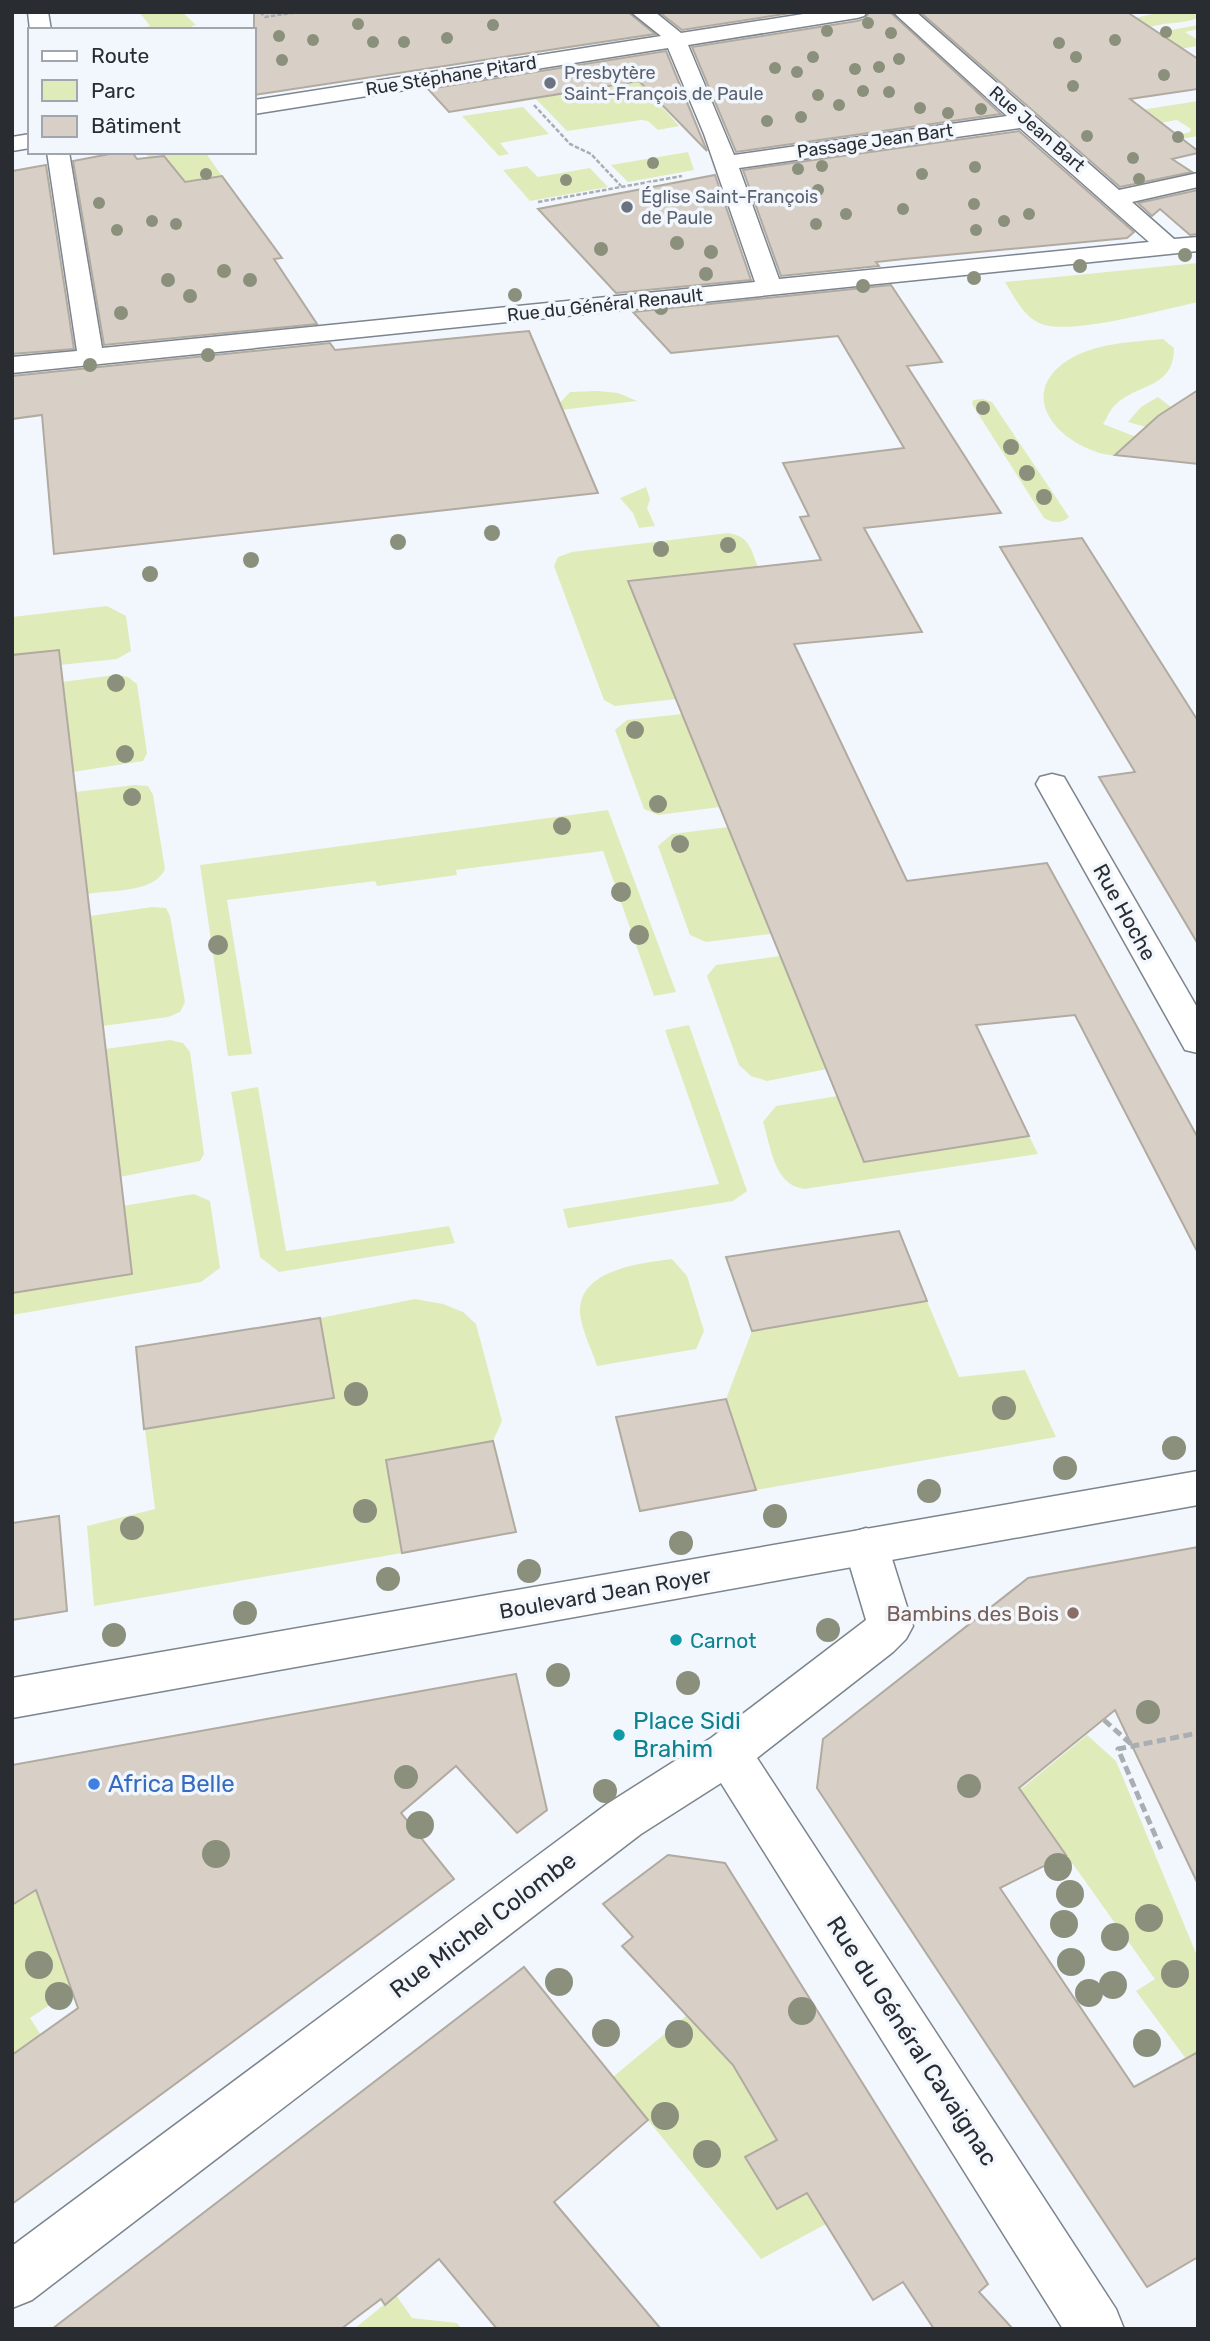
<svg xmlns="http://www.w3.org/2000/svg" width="1210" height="2341" font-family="Rubik,sans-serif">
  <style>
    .green { fill: #e0ebba }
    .building { fill: #d8d0c6; stroke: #b1aaa0; stroke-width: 2 }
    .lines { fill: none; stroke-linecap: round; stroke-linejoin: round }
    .minor-casing { stroke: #7c848d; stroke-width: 3 }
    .tertiary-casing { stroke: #7c848d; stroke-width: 3 }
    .path-far1 { stroke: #a9aeb3; stroke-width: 2.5; stroke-dasharray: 4.5 2; stroke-linecap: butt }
    .path { stroke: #a9aeb3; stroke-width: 5; stroke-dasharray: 9 4.5; stroke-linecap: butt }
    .minor { fill: #fff; fill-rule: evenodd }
    .tertiary { fill: #fff; fill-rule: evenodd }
    .tree { fill: #8a907c }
    .worship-dot { fill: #6b7280; stroke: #f2f7fe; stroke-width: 2.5 }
    .education-dot { fill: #8d6e63; stroke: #f2f7fe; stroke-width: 2.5 }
    .culture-dot { fill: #0f9aa8; stroke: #f2f7fe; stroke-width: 2.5 }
    .shop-dot { fill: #3f7fe0; stroke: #f2f7fe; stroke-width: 2.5 }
    .labels { text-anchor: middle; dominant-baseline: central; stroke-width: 7; stroke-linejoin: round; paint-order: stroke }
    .far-worship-label { font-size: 18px; fill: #5b616d; stroke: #f2f7fe; text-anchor: start }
    .far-street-label { font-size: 18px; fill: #292c30; stroke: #f2f7fe }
    .street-label { font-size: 21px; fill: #292c30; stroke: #f2f7fe }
    .education-label { font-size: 21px; fill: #785e54; stroke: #f2f7fe; text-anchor: end }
    .culture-label { font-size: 21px; fill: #0d838f; stroke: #f2f7fe; text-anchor: start }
    .near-culture-label { font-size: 24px; fill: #0d838f; stroke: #f2f7fe; text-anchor: start }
    .near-shop-label { font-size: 24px; fill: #366cbe; stroke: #f2f7fe; text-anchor: start }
    .near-street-label { font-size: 24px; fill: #292c30; stroke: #f2f7fe }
  </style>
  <rect width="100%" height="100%" fill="#f2f7fe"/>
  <!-- green -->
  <g class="green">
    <polygon points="132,12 182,12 196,25 192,26 194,30 131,30 150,26 140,13"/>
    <path d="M1161 12H1198V18C1182 24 1166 22 1150 27L1135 18Z"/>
    <polygon points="1198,25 1198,29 1185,32 1198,40 1198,46 1173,50 1149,34"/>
    <polygon points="639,81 679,126 658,130 648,121 641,120 567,131 535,98 596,85 599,88"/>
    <polygon points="1198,101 1198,136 1176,140 1171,137 1190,132 1191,129 1177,120 1148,125 1134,111"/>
    <polygon points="523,107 549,134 500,143 509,154 499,156 462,116"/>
    <polygon points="143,152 205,152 222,176 159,186 150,158"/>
    <polygon points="688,152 694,170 628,182 611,165"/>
    <polygon points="527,166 538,177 590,168 608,187 530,201 503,170"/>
    <path d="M1198 263V302C1164 309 1068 337 1039 323 1023 315 1014 297 1005 282Z"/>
    <path d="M1163 339 1174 348C1174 392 1132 382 1111 410 1108 414 1106 420 1103 424L1139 438 1131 457C1119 456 1106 456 1094 451 1052 436 1019 392 1068 360 1096 343 1131 342 1163 339Z"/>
    <polygon points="598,391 618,393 637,401 552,411 570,392"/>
    <polygon points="1158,397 1171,407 1146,427 1128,422 1141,407"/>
    <path d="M983 399 992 402 1069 517C1062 524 1052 523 1044 518L972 404 973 400Z"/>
    <polygon points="646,487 650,499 647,508 655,526 639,528 633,513 620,498"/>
    <path d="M728 533C749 536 751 549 758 567L676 699 615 706 604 700 554 566 558 557 572 552Z"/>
    <polygon points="107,606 126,616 131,651 117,659 60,665 59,650 12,655 12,617"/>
    <polygon points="115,675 128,677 137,684 147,753 143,761 73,772 62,682"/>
    <polygon points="682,714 720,807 658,815 644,809 615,730 627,720"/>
    <path d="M135 785 148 786 153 795 165 869C155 893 110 890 87 894L75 792Z"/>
    <polygon points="608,810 676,992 654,996 603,851 456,870 457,875 377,886 375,881 227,900 252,1054 228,1056 200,865"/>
    <polygon points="728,827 771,934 706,942 690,935 658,846 672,834"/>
    <polygon points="152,907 166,908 170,916 185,1002 180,1012 168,1017 103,1026 90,916"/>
    <polygon points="780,956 827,1069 767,1081 751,1076 739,1065 707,976 716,965"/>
    <polygon points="689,1025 747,1191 733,1201 568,1228 563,1209 719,1184 665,1030"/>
    <polygon points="170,1040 183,1043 190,1052 204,1154 200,1161 120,1177 105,1049"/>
    <polygon points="258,1087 286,1251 449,1226 455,1243 279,1272 260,1257 231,1092"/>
    <path d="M838 1096 865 1162 1029 1136 1038 1154 804 1189C774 1185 771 1147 763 1122L776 1106Z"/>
    <polygon points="194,1194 210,1201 220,1268 201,1282 12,1315 12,1293 131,1274 123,1206"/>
    <path d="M672 1259 687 1276 704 1331 696 1349 597 1366C592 1350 581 1329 580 1313 578 1269 642 1263 672 1259Z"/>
    <polygon points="415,1299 443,1304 463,1312 476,1324 502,1421 493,1441 386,1460 402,1553 94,1606 87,1526 155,1509 145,1429 334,1398 320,1318"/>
    <polygon points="927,1301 959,1377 1025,1370 1056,1437 756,1490 726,1399 752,1331"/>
    <polygon points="1087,1735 1116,1761 1198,1958 1198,2075 1136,1991 1155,1979 1020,1790"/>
    <polygon points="36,1890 72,1990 30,2018 41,2035 12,2054 12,1905"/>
    <polygon points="785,1958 831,2032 754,2100 777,2140 745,2157 777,2209 806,2193 826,2224 761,2259 613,2077 686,2016 700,2030"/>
    <polygon points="396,2295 412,2318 457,2323 462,2329 354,2329"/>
  </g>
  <!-- building -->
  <g class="building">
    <polygon points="254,12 628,12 655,34 254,95"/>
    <polygon points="659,12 797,12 682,30"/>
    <polygon points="869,12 890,12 1001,114 736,152 692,47 857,21 865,19"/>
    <polygon points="920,12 1127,12 1198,59 1198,89 1130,99 1198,151 1198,153 1172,159 1192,172 1120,187"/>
    <polygon points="666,51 707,151 639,81 449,112 428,89"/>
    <polygon points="1019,131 1134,232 1127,238 904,259 876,262 879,266 781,276 743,170"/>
    <polygon points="120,152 132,152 137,159 164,156 185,182 222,176 282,258 274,259 317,324 104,345 73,161"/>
    <polygon points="46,165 74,349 12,354 12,171"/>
    <polygon points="715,175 751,280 616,293 538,209"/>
    <polygon points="1198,190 1198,234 1190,235 1160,209 1152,216 1138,203"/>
    <polygon points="891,285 942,362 907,366 1001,513 864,528 922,632 794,644 907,881 1047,863 1198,1138 1198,1253 1075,1015 976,1025 1029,1136 864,1162 628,581 821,560 800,517 809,516 783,463 904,448 838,336 671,353 633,312"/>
    <polygon points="529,331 598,493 54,554 42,415 12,419 12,376 330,343 335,350"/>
    <polygon points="1198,390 1198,464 1115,455 1158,416"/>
    <polygon points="1082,538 1198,721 1198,944 1099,777 1135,772 1000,547"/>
    <polygon points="59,650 132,1274 12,1293 12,655"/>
    <polygon points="899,1231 927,1301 752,1331 726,1257"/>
    <polygon points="320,1318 334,1398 144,1429 136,1347"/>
    <polygon points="726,1399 756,1490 640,1511 616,1417"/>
    <polygon points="493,1441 516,1532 402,1553 386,1460"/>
    <polygon points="59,1516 67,1611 12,1620 12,1523"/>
    <polygon points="1198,1547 1198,1884 1115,1710 1019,1788 1066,1855 1000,1888 1134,2087 1198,2052 1198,2257 1147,2287 817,1788 823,1739 1028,1578"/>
    <polygon points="516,1674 547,1810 517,1833 456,1766 401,1813 454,1879 12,2204 12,2055 78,2008 36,1890 12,1905 12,1765"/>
    <polygon points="668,1855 725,1863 988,2284 979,2292 1013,2329 934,2329 903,2282 873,2300 807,2193 777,2209 745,2157 777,2140 733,2065 622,1946 633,1937 603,1904"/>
    <polygon points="524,1967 648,2120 554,2202 661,2329 497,2329 439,2259 385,2305 381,2299 341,2329 52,2329"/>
  </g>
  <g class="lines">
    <!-- minor casing -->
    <g class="minor-casing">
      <g id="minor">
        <polygon points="28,12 48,12 51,30 30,30"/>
        <path d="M631 12H655L681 33 816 12H867L864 16 857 18 688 45 734 155 1007 116 893 12H916L1119 190 1198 173V187L1132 202 1174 239 1198 237V251L12 373V357L77 351 47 152H69L102 348 755 282 704 134 668 48 254 114V100L661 36ZM1020 128 1149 242 779 279 739 168Z"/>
        <polygon points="30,134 30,148 12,151 12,137"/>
        <polygon points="1052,774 1064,777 1068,784 1198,1009 1198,1053 1185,1050 1180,1041 1036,784 1040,777"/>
        <polygon points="866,1528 882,1533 888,1546 913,1626 906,1639 893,1652 757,1758 1116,2309 1124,2329 1063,2329 721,1783 641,1834 32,2300 12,2308 12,2246 607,1804 711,1738 866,1620 844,1546 850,1533"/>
      </g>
    </g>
    <!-- tertiary casing -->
    <g class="tertiary-casing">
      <polygon id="tertiary" points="1198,1471 1198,1505 12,1718 12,1678"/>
    </g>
    <!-- path-far1 -->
    <g class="path-far1">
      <polyline points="260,12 265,17 298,12"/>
      <polyline points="534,105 570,144 591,154 621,186"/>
      <polyline points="538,202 682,176"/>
    </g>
    <!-- path -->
    <g class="path">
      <polyline points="1104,1720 1132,1745"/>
      <polyline points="1161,1849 1118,1749 1198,1733"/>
    </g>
    <!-- minor -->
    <use href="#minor" class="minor"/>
    <!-- tertiary -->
    <use href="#tertiary" class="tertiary"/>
  </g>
  <!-- trees -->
  <g class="tree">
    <circle cx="868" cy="23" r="6"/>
    <circle cx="358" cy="24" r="6"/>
    <circle cx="493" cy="25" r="6"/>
    <circle cx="827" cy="31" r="6"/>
    <circle cx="1166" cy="32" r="6"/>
    <circle cx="891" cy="33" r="6"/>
    <circle cx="279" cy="36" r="6"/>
    <circle cx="447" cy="38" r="6"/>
    <circle cx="313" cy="40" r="6"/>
    <circle cx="1115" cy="40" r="6"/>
    <circle cx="373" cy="42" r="6"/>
    <circle cx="404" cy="42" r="6"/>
    <circle cx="1059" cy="43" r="6"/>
    <circle cx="813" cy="57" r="6"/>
    <circle cx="1076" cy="57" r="6"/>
    <circle cx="899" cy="59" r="6"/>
    <circle cx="282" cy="60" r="6"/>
    <circle cx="879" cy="67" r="6"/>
    <circle cx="775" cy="68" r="6"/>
    <circle cx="855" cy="69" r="6"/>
    <circle cx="797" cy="72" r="6"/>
    <circle cx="1164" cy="75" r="6"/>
    <circle cx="1073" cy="86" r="6"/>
    <circle cx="863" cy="91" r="6"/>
    <circle cx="889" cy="92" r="6"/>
    <circle cx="818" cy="95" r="6"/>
    <circle cx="839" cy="105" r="6"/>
    <circle cx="920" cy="108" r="6"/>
    <circle cx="981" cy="109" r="6"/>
    <circle cx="948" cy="113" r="6"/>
    <circle cx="801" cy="117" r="6"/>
    <circle cx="767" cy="121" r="6"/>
    <circle cx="1087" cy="136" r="6"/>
    <circle cx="1178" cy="137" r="6"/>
    <circle cx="1133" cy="158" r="6"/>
    <circle cx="653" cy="163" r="6"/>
    <circle cx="822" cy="166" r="6"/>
    <circle cx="975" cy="167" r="6"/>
    <circle cx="798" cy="169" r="6"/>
    <circle cx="206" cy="174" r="6"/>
    <circle cx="922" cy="174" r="6"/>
    <circle cx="1139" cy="179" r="6"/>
    <circle cx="566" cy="180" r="6"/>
    <circle cx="818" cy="190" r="6"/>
    <circle cx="99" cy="203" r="6"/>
    <circle cx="974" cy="204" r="6"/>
    <circle cx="903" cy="209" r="6"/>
    <circle cx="846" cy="214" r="6"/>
    <circle cx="1029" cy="214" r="6"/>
    <circle cx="152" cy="221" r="6"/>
    <circle cx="1004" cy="221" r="6"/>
    <circle cx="176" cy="224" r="6"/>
    <circle cx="816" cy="224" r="6"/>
    <circle cx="117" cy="230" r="6"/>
    <circle cx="976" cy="230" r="6"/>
    <circle cx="677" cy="243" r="7"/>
    <circle cx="601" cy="249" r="7"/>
    <circle cx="711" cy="252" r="7"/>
    <circle cx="1185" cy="255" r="7"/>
    <circle cx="1080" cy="266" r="7"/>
    <circle cx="224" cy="271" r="7"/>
    <circle cx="706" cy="274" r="7"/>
    <circle cx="974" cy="278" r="7"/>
    <circle cx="168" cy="280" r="7"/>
    <circle cx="250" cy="280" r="7"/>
    <circle cx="863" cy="286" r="7"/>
    <circle cx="515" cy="295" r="7"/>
    <circle cx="190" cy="296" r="7"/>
    <circle cx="661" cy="308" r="7"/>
    <circle cx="121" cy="313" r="7"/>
    <circle cx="208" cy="355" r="7"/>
    <circle cx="90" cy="365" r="7"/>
    <circle cx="983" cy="408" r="7"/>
    <circle cx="1011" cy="447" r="8"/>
    <circle cx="1027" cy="473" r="8"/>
    <circle cx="1044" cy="497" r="8"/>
    <circle cx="492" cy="533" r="8"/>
    <circle cx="398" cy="542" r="8"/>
    <circle cx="728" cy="545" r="8"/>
    <circle cx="661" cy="549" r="8"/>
    <circle cx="251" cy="560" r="8"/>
    <circle cx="150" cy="574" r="8"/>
    <circle cx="116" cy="683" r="9"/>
    <circle cx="635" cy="730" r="9"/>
    <circle cx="125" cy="754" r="9"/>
    <circle cx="132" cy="797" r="9"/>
    <circle cx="658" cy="804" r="9"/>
    <circle cx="562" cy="826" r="9"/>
    <circle cx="680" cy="844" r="9"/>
    <circle cx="621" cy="892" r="10"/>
    <circle cx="639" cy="935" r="10"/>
    <circle cx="218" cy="945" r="10"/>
    <circle cx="356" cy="1394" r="12"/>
    <circle cx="1004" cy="1408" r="12"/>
    <circle cx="1174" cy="1448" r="12"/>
    <circle cx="1065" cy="1468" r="12"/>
    <circle cx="929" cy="1491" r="12"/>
    <circle cx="365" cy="1511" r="12"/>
    <circle cx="775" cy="1516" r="12"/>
    <circle cx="132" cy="1528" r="12"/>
    <circle cx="681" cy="1543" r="12"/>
    <circle cx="529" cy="1571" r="12"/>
    <circle cx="388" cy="1579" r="12"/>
    <circle cx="245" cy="1613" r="12"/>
    <circle cx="828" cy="1630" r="12"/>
    <circle cx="114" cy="1635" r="12"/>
    <circle cx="558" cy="1675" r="12"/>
    <circle cx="688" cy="1683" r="12"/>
    <circle cx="1148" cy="1712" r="12"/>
    <circle cx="406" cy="1777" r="12"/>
    <circle cx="969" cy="1786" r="12"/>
    <circle cx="605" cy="1791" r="12"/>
    <circle cx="420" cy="1825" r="14"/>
    <circle cx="216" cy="1854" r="14"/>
    <circle cx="1058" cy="1867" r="14"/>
    <circle cx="1070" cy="1894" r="14"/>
    <circle cx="1149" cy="1918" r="14"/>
    <circle cx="1064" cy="1924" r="14"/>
    <circle cx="1115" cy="1937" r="14"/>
    <circle cx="1071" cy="1962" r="14"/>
    <circle cx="39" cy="1965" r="14"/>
    <circle cx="1175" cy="1974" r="14"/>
    <circle cx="559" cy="1982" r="14"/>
    <circle cx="1113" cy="1985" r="14"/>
    <circle cx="1089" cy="1993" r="14"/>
    <circle cx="59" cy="1996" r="14"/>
    <circle cx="802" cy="2011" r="14"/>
    <circle cx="606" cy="2033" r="14"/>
    <circle cx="679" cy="2034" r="14"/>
    <circle cx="1147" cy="2043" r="14"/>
    <circle cx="665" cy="2116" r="14"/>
    <circle cx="707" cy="2154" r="14"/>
  </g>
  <!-- markers -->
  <g class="worship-dot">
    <circle cx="550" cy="83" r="7"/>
    <circle cx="627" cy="207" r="7"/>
  </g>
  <circle class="education-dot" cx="1073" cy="1613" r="7"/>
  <g class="culture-dot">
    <circle cx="676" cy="1640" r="7"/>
    <circle cx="619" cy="1735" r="7"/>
  </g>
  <circle class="shop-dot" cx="94" cy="1784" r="7"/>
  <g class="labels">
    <!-- far-worship labels -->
    <g class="far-worship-label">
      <text x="564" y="73">Presbytère<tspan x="564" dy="21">Saint-François de Paule</tspan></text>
      <text x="641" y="197">Église Saint-François<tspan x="641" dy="21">de Paule</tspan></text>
    </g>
    <!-- far-street labels -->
    <g class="far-street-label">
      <text transform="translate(451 76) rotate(-9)">Rue Stéphane Pitard</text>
      <text transform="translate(1037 129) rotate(41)">Rue Jean Bart</text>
      <text transform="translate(875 141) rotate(-8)">Passage Jean Bart</text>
      <text transform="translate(605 305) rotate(-6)">Rue du Général Renault</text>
    </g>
    <!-- street labels -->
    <g class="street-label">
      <text transform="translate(1125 912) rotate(61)">Rue Hoche</text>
      <text transform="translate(605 1593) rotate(-10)">Boulevard Jean Royer</text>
    </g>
    <!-- education labels -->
    <g class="education-label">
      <text x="1059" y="1613">Bambins des Bois</text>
    </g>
    <!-- culture labels -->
    <g class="culture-label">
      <text x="690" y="1640">Carnot</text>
    </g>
    <!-- near-culture labels -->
    <g class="near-culture-label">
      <text x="633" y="1721">Place Sidi<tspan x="633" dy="28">Brahim</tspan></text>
    </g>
    <!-- near-shop labels -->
    <g class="near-shop-label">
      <text x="108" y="1784">Africa Belle</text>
    </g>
    <!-- near-street labels -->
    <g class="near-street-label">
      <text transform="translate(483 1925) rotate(-37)">Rue Michel Colombe</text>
      <text transform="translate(912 2041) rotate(57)">Rue du Général Cavaignac</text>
    </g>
  </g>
  <!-- border -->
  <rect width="1210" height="2341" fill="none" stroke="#292c30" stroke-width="28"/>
  <!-- legend -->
  <rect x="28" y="28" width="228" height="126" fill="#f2f7fe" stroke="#a2a6ac" stroke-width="2"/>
  <rect x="42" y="51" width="35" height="10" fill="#ffffff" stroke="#a2a6ac" stroke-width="2"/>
  <text x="91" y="63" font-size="21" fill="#292c30">Route</text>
  <rect x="42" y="80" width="35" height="21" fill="#e0ebba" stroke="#a2a6ac" stroke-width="2"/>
  <text x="91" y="98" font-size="21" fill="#292c30">Parc</text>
  <rect x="42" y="116" width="35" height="21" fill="#d8d0c6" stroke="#a2a6ac" stroke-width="2"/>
  <text x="91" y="133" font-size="21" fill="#292c30">Bâtiment</text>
</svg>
